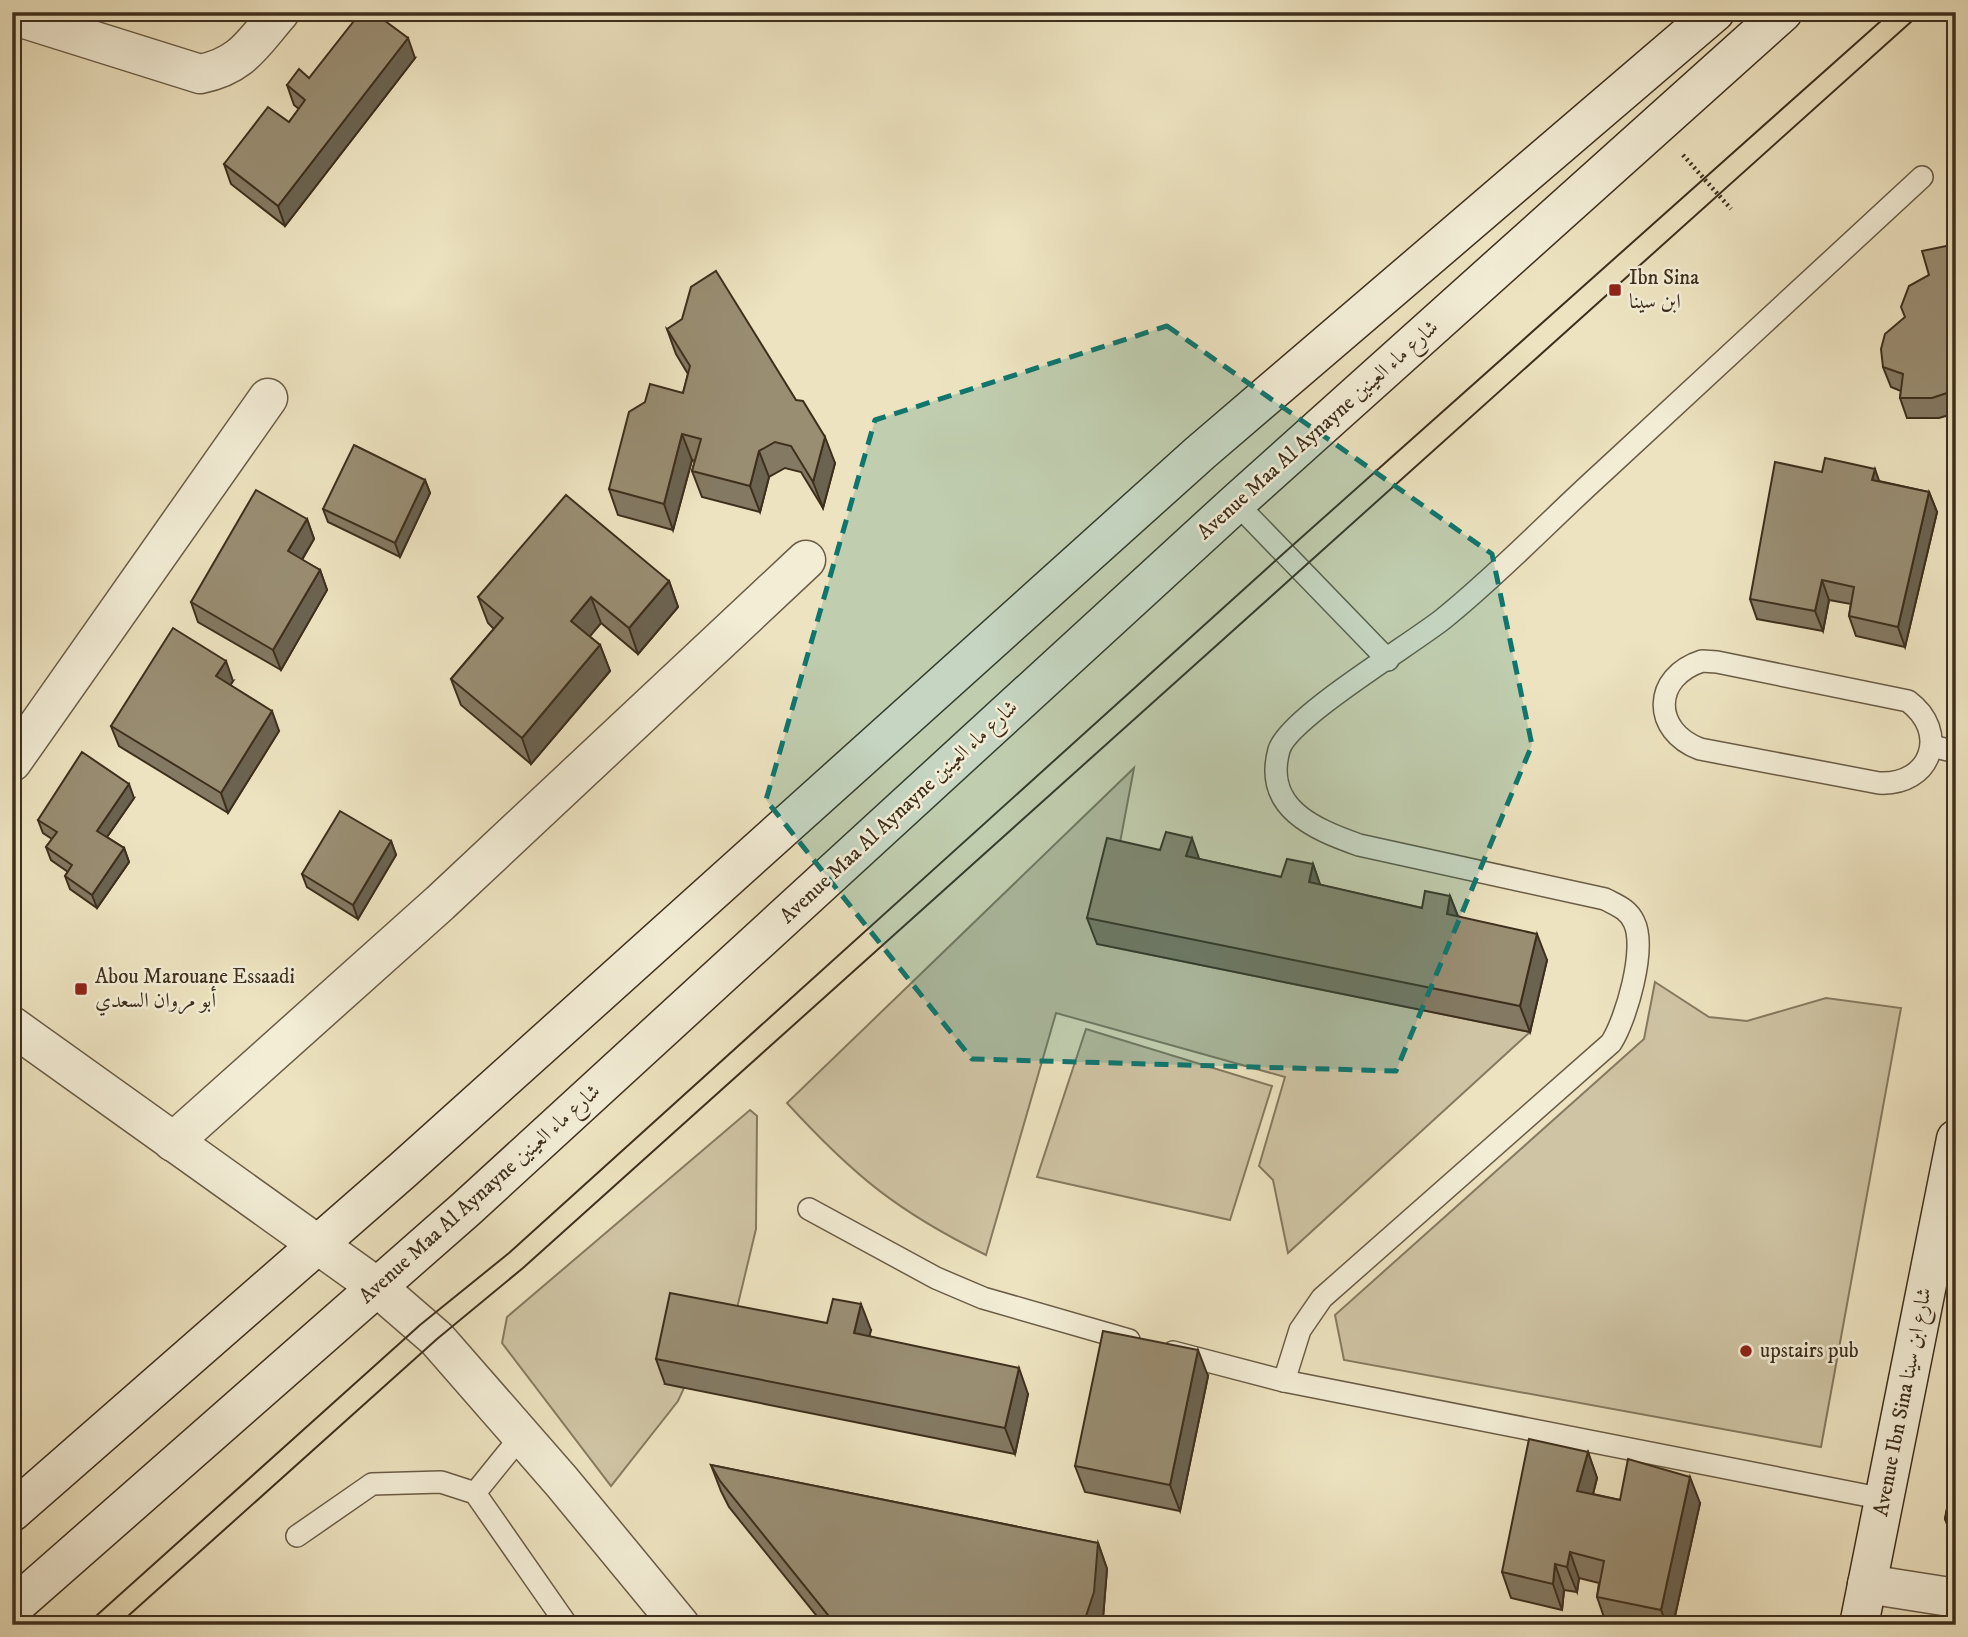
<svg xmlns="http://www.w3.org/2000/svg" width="1968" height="1637" font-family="'IM FELL DW Pica',Amiri,serif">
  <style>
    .green { fill: #cfc4a4; stroke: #867a60; stroke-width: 2 }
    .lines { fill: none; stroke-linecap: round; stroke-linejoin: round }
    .lane-casing { stroke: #6a5c46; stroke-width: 24 }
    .street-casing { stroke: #6a5c46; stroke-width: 41 }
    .secondary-casing { stroke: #3e2f1d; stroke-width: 41 }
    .path { stroke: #3e2f1d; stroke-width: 4.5; stroke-dasharray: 2 3.5; stroke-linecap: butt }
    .lane { stroke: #f3edd6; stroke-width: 21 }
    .street { stroke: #f3edd6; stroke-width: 38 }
    .secondary { stroke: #f3edd6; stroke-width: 38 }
    .tram { stroke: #3e2f1d; stroke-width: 2 }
    .wall { fill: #847962; stroke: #3e2f1d; stroke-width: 2 }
    .shaded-wall { fill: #6b6350; stroke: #3e2f1d; stroke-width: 2 }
    .building { fill: #998d72; stroke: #3e2f1d; stroke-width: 2 }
    .marked { fill: #0f766e; fill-opacity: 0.2; stroke: #0f766e; stroke-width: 5; stroke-dasharray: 14 9; stroke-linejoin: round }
    .poi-dot { fill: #8f2418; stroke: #f3edd6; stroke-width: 2.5 }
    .labels { text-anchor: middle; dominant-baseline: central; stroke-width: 5; stroke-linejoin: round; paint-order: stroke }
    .poi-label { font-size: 21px; fill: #3e2f1d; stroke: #f3edd6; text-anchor: start }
    .street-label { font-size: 21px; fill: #3e2f1d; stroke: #f3edd6 }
  </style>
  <rect width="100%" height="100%" fill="#ede3c0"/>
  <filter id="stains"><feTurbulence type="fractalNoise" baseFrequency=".00286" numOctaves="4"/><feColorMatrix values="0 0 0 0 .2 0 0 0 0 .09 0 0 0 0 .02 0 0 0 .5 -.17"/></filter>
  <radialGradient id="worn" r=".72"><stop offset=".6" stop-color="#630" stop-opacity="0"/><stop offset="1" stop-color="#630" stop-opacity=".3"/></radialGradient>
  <!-- green -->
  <g class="green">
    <path d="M1134 768 1116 864 1097 944 1530 1032 1288 1253 1273 1180 1259 1166 1285 1077 1056 1013 986 1255C898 1212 853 1175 787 1103Z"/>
    <polygon points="1655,982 1709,1017 1747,1021 1826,998 1901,1008 1821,1447 1344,1360 1335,1315 1644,1039"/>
    <polygon points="1086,1029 1272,1086 1230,1220 1037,1177"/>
    <polygon points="750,1110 757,1116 756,1229 732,1329 665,1384 684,1388 678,1401 611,1486 502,1343 507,1317"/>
  </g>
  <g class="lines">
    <!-- lane casing -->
    <g class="lane-casing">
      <g id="lane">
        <polyline points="1236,503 1388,660"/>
        <path d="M1702 661 1717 662 1908 701C1950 732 1931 786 1879 783L1700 749C1652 731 1652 677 1702 661Z"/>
        <polyline points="1932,746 1956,752"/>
        <polyline points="809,1209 936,1278 983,1298 1129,1340"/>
        <polyline points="1173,1352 1284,1381 1884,1499"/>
        <path d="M1284 1381 1300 1330 1322 1298 1611 1043C1626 1020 1647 948 1634 922 1628 909 1618 906 1605 899L1359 845C1314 829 1263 808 1279 750 1288 718 1412 644 1443 619 1499 574 1550 520 1603 472 1709 374 1816 275 1922 177"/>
        <polyline points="475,1493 522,1435"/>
        <polyline points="297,1536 372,1484 441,1482 475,1493 567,1625"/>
      </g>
    </g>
    <!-- street casing -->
    <g class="street-casing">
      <g id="street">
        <path d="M12 15 200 74C242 66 253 43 280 12"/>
        <polyline points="12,762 268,398"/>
        <polyline points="12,1026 377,1287 437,1339 562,1482 680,1625"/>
        <polyline points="173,1142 440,903 806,560"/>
        <polyline points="1867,1584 1956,1598"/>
      </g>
    </g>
    <!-- secondary casing -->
    <g class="secondary-casing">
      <g id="secondary">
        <polyline points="12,1512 403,1170 1200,453 1715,12"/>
        <polyline points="12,1608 466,1209 1236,503 1783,12"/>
        <polyline points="1859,1625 1956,1139"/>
      </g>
    </g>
    <!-- path -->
    <polyline class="path" points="1683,155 1731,209"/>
    <!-- lane -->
    <use href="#lane" class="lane"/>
    <!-- street -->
    <use href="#street" class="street"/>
    <!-- secondary -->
    <use href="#secondary" class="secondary"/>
    <!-- tram -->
    <g class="tram">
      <polyline points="86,1625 420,1325 509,1253 1284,553 1891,12"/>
      <polyline points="118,1625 437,1339 523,1268 1922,12"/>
    </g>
  </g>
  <!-- wall -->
  <g class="wall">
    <polygon points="415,58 285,226 231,184 224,164 289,122 299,109 294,105 287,85 309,78"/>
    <polygon points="1956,244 1956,413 1939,418 1907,418 1900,398 1901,391 1891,387 1883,367 1905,317 1929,275"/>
    <polygon points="667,329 835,463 823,508 801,472 785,468 769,477 760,512 702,497 692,471 695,461 692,460 673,530 618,515 609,489 683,393 688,374 676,354"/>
    <polygon points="1822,472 1879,481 1929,492 1937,512 1905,647 1856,636 1849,616 1851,604 1829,600 1823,631 1757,619 1750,599"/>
    <polygon points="425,480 430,493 400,557 328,522 323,509"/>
    <polygon points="307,519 314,539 302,560 320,570 327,590 281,670 198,622 191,602"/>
    <polygon points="669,581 678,607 638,654 601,623 589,636 600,645 610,671 531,764 461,705 451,679 494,629 488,623 478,597"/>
    <polygon points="233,681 230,685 279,731 228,813 119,746 111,726"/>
    <polygon points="134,798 107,837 124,848 129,862 97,908 70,889 65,876 68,872 51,860 46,847 52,839 43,833 38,820"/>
    <polygon points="391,841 396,855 358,919 307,887 302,874"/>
    <polygon points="1199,859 1281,877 1313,864 1320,885 1422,908 1450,896 1458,916 1547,960 1530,1032 1097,944 1087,918"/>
    <polygon points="827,1323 871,1330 869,1336 1028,1394 1015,1454 665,1384 656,1359"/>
    <polygon points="1208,1376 1180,1511 1085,1492 1075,1466"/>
    <polygon points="1588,1452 1597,1478 1593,1494 1620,1500 1700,1503 1673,1625 1616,1625 1606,1623 1597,1597 1599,1583 1579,1578 1577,1592 1564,1590 1562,1610 1511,1598 1502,1572"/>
    <polygon points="1956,1463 1956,1548 1945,1519"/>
    <polygon points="711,1465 1098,1543 1107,1569 1103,1618 1101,1625 824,1625 729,1507 721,1491"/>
  </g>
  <!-- shaded-wall -->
  <g class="shaded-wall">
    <polygon points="408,38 415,58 285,226 278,206"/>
    <polygon points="682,434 692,460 673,530 664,504"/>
    <polygon points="825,437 835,463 823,508 813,482"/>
    <polygon points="759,451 769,477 760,512 750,486"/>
    <polygon points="1875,469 1882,489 1872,480"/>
    <polygon points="425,480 430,493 400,557 395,543"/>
    <polygon points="1929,492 1937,512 1905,647 1898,627"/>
    <polygon points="307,519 314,539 295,571 288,551"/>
    <polygon points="320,570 327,590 281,670 273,650"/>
    <polygon points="1822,580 1829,600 1823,631 1815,611"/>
    <polygon points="669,581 678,607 638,654 629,628"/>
    <polygon points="591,597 601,623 581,647 571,621"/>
    <polygon points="600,645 610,671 531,764 522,738"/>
    <polygon points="226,661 233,681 223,696 216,676"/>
    <polygon points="272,711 279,731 228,813 221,793"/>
    <polygon points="129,784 134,798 102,844 97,831"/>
    <polygon points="1192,838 1201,864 1186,856"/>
    <polygon points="391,841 396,855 358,919 353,905"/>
    <polygon points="124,848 129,862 97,908 92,895"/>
    <polygon points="1313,864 1322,890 1309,882"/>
    <polygon points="1450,896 1460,922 1447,914"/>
    <polygon points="1537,934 1547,960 1530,1032 1520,1006"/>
    <polygon points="861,1304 871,1330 863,1359 854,1333"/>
    <polygon points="1198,1350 1208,1376 1180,1511 1170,1485"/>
    <polygon points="1019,1368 1028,1394 1015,1454 1005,1428"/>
    <polygon points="1588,1452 1597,1478 1587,1517 1577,1491"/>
    <polygon points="1690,1477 1700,1503 1673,1625 1667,1625 1661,1610"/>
    <polygon points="1098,1543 1107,1569 1103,1618 1101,1625 1083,1625"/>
    <polygon points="1570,1552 1579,1578 1577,1592 1567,1567"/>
    <polygon points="1555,1564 1564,1590 1562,1610 1553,1584"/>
  </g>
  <!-- building -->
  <g class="building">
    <polygon points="361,12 373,12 408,38 278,206 224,164 268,107 289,122 305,100 287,85 299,69 309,78"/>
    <polygon points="1956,244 1956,390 1932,398 1900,398 1903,374 1883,367 1881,349 1885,334 1905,317 1901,307 1909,286 1929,275 1922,251"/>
    <polygon points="716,271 796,400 803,401 825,437 813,482 791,446 775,442 759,451 750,486 692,471 701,439 682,434 664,504 609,489 629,412 645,402 650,384 683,393 690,366 667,329 682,319 691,287"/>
    <polygon points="354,445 425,480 395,543 323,509"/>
    <polygon points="1825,458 1875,469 1872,480 1929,492 1898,627 1849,616 1854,587 1822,580 1815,611 1750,599 1775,462 1822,472"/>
    <polygon points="256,490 307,519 288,551 320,570 273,650 191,602"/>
    <polygon points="566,495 669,581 629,628 591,597 571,621 600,645 522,738 451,679 503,618 478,597"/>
    <polygon points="173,628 226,661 216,676 272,711 221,793 111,726"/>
    <polygon points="82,752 129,784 97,831 124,848 92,895 65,876 72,865 46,847 57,832 38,820"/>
    <polygon points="340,811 391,841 353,905 302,874"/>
    <polygon points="1166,832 1192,838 1186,856 1281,877 1287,859 1313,864 1309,882 1422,908 1425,891 1450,896 1447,914 1537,934 1520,1006 1087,918 1107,838 1160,850"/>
    <polygon points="670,1293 827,1323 833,1299 861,1304 854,1333 1019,1368 1005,1428 656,1359"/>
    <polygon points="1103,1331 1198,1350 1170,1485 1075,1466"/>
    <polygon points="1529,1439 1588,1452 1577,1491 1620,1500 1628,1459 1690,1477 1661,1610 1597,1597 1604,1561 1570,1552 1567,1567 1555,1564 1553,1584 1502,1572"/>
    <polygon points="1956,1463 1956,1534 1945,1519"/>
    <polygon points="711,1465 1098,1543 1094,1592 1083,1625 836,1625 720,1481"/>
  </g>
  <!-- marked area -->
  <path class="marked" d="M1167 326 1492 554 1532 745 1396 1071 972 1059 766 800 875 420Z"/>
  <!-- markers -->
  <g class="poi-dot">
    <rect x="1608" y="283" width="14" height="14" rx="3.5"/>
    <rect x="74" y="982" width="14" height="14" rx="3.5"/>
    <circle cx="1746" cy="1351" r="7"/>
  </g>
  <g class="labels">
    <!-- poi labels -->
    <g class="poi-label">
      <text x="1629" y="278">Ibn Sina<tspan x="1629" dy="24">ابن سينا</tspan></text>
      <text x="95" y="977">Abou Marouane Essaadi<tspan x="95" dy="24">أبو مروان السعدي</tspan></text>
      <text x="1760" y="1351">upstairs pub</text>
    </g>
    <!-- street labels -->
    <g class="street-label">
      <text transform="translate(1318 430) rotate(-42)">Avenue Maa Al Aynayne شارع ماء العينين</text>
      <text transform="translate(899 812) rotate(-43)">Avenue Maa Al Aynayne شارع ماء العينين</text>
      <text transform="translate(480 1194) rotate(-42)">Avenue Maa Al Aynayne شارع ماء العينين</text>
      <text transform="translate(1903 1402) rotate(-79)">Avenue Ibn Sina شارع ابن سينا</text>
    </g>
  </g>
  <!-- margin -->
  <rect width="1968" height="1637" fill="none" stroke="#ede3c0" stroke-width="42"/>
  <rect x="14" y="14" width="1940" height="1609" fill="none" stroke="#3e2f1d" stroke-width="3.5"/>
  <rect x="21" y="21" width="1926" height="1595" fill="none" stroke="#3e2f1d" stroke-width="2"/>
  <rect width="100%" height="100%" filter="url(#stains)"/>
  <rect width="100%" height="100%" fill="url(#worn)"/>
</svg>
